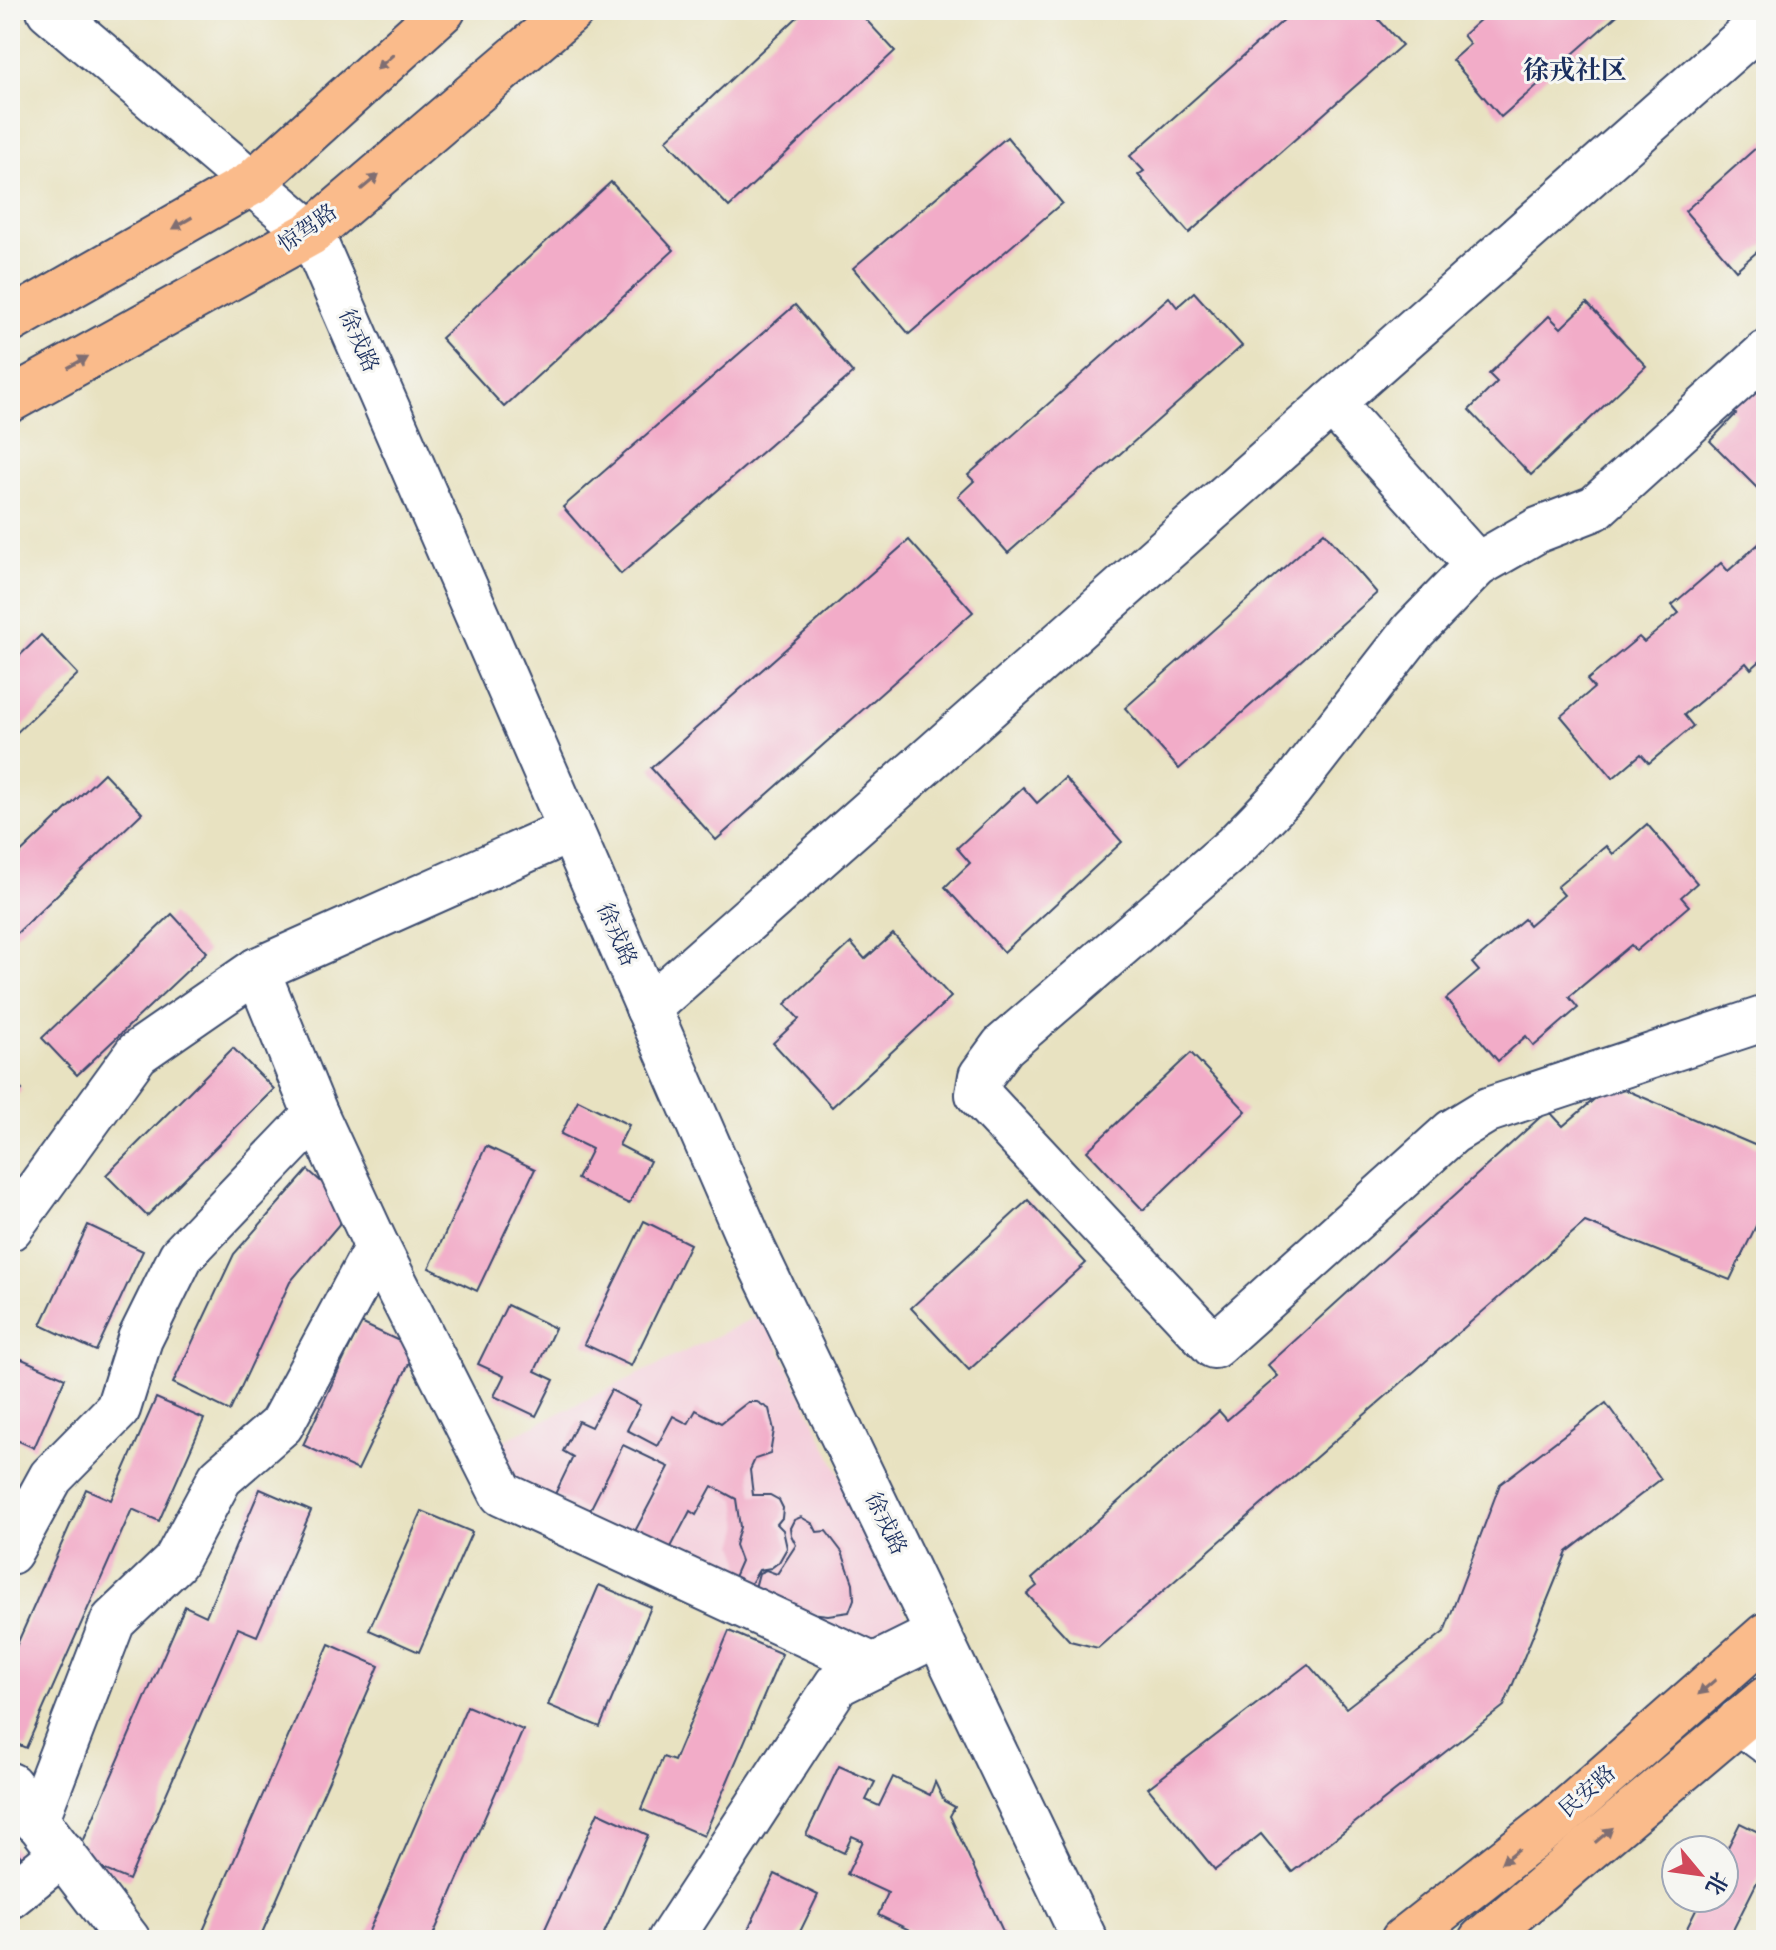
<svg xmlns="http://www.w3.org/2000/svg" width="1776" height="1950" font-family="'IM FELL English','Noto Serif SC',serif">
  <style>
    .built { fill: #f4cfdc }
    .building { fill: #f2acc8 }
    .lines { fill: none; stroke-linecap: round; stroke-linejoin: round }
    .minor-casing { stroke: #3a4a6d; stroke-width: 48 }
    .major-casing { stroke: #3a4a6d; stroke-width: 48 }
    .minor { stroke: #fff; stroke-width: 44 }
    .major { stroke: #fabb8b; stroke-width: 44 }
    .oneway { fill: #7f6e72 }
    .labels { text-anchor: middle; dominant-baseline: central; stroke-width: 6; stroke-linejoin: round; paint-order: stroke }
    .street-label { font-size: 22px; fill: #1b2f5e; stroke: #f6f6f2 }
    .quarter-label { font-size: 26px; font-weight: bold; fill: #1b2f5e; stroke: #f6f6f2 }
  </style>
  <rect width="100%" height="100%" fill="#f6f6f2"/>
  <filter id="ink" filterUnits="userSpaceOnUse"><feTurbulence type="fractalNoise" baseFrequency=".0125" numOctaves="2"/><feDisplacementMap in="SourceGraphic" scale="16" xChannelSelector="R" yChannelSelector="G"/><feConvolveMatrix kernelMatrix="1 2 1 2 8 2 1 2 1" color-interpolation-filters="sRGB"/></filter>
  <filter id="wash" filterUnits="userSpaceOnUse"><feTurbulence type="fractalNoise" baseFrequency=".006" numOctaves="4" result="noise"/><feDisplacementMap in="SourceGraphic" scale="32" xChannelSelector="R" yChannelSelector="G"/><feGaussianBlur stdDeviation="1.8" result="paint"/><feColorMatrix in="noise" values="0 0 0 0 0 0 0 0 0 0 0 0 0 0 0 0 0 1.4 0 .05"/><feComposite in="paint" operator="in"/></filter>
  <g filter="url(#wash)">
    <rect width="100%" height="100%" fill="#e8e2c1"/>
    <!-- built -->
    <polygon class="built" points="763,1313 916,1636 873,1659 509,1486 490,1447"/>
    <g id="blocks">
      <!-- building -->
      <g class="building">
        <polygon points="805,10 857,10 895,51 729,207 666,140"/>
        <polygon points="1295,10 1370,10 1402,45 1189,233 1138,175 1144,171 1130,156"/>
        <polygon points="1491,10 1623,10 1501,117 1452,60 1470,44 1463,35"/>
        <polygon points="1007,137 1062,203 909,334 853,268"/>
        <polygon points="1766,139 1766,244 1736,270 1685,211"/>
        <polygon points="611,182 674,250 504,407 441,338"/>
        <polygon points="1194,292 1242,346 1008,553 958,496 974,481 968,475 1169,297 1177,307"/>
        <polygon points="1587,303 1646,366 1531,475 1469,410 1497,382 1489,374 1549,316 1561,328"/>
        <polygon points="795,305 853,373 621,574 563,507"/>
        <polygon points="1766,365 1766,497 1710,441 1736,414 1727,406"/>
        <polygon points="1324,532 1377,593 1179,769 1125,708"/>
        <polygon points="909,540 973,612 716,840 651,768"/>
        <polygon points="1762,541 1766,546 1766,656 1751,669 1746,663 1684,715 1693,726 1649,763 1641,754 1613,778 1561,716 1594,688 1587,680 1639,637 1644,642 1679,613 1672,605 1721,563 1728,571"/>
        <polygon points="41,635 78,674 10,739 10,665"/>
        <polygon points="104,773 142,813 10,940 10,863"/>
        <polygon points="1065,778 1122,842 1004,952 945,887 970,863 957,848 1023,787 1037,803"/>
        <polygon points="1647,824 1697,883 1681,897 1689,906 1636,951 1631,945 1569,997 1578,1008 1534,1046 1526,1036 1498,1061 1446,999 1479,971 1472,963 1524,919 1529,925 1564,895 1557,887 1606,846 1613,854"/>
        <polygon points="172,914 207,952 77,1075 42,1038"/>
        <polygon points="893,934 951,997 832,1107 773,1043 799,1019 785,1004 851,943 865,959"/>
        <polygon points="233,1048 274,1089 147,1216 106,1175"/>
        <polygon points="1191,1053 1246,1111 1143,1210 1087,1151"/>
        <polygon points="10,1078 22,1090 10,1102"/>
        <polygon points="1612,1084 1766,1150 1766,1205 1730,1280 1585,1222 1098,1648 1070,1641 1027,1594 1037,1586 1032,1579 1219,1411 1227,1420 1278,1376 1268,1365 1548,1110 1563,1126"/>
        <polygon points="578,1100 629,1125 619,1145 650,1161 629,1204 577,1179 592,1149 561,1134"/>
        <polygon points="486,1146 535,1169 477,1291 429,1268"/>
        <polygon points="308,1170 352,1209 290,1282 230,1411 173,1383 234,1254"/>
        <polygon points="1028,1200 1086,1263 969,1370 911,1308"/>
        <polygon points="644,1221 690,1244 631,1366 584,1344"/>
        <polygon points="88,1225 143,1251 96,1351 41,1325"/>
        <polygon points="507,1305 555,1328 535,1371 554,1380 536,1416 494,1396 504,1376 478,1364"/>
        <polygon points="361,1323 416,1349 358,1470 303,1445"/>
        <polygon points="15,1356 65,1378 34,1448 10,1437 10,1367"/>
        <polygon points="611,1390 640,1405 627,1430 657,1446 673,1416 688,1424 696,1410 721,1423 748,1402 757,1402 769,1409 774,1430 770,1454 755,1459 750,1470 753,1495 770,1495 779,1500 783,1508 782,1518 777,1524 783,1530 787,1548 779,1562 771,1568 759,1570 750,1585 734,1577 741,1561 735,1545 740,1527 736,1499 712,1486 696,1515 690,1511 669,1551 634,1533 669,1467 623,1445 589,1512 555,1494 573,1457 563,1451 578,1421 591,1427"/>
        <polygon points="156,1398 204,1419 159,1521 132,1509 26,1748 10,1741 10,1660 86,1489 111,1500"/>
        <polygon points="1606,1403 1661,1479 1567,1552 1504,1706 1292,1872 1261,1834 1215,1870 1148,1788 1308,1664 1346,1708 1444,1632 1500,1484"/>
        <polygon points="260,1489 311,1511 257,1636 238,1628 129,1880 76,1858 185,1606 206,1616"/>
        <polygon points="422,1511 472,1532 419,1652 369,1630"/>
        <polygon points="801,1517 813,1524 817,1532 826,1531 842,1552 853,1583 854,1599 849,1612 828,1615 802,1612 755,1588 759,1573 766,1570 777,1574 796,1545 791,1535 790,1528 794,1520"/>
        <polygon points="599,1585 651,1607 600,1727 548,1705"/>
        <polygon points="729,1631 782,1654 704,1836 641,1809 663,1757 674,1761"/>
        <polygon points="329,1644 379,1666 259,1940 199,1940"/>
        <polygon points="467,1706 523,1730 431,1940 365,1940"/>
        <polygon points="839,1766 875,1782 866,1800 879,1806 893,1777 930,1795 935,1782 944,1801 955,1807 950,1816 1007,1940 930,1940 878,1915 888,1893 847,1874 863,1841 852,1836 844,1853 806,1835"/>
        <polygon points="598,1812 648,1835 601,1940 540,1940"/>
        <polygon points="1766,1815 1766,1874 1762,1872 1728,1940 1681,1940 1702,1898 1724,1898 1724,1855 1740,1823 1758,1832"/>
        <polygon points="10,1842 25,1862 10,1874"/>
        <polygon points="775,1874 818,1895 796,1940 743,1940"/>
      </g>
    </g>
  </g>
  <g filter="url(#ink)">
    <use href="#blocks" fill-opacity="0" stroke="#3a4a6d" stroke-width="2"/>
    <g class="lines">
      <!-- minor casing -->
      <g class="minor-casing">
        <g id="minor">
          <polyline points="49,10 311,233 754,1251 1085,1940"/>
          <polyline points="1766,353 1595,508 1538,530 1477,565 1413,631 1290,789 1234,847 1003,1046 981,1076 978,1094 1214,1346 1452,1132 1488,1110 1766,1018"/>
          <polyline points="1332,403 1477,565"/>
          <polyline points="257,970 316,1115 377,1247 502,1494 874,1666"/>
          <polyline points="648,1008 1766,19"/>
          <polyline points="10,1228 137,1053 257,970 571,830"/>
          <polyline points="10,1552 51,1477 118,1409 140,1339 181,1256 316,1115"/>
          <polyline points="1739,1721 1766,1741"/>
          <polyline points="10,1785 128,1940"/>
          <polyline points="36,1821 113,1621 175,1562 220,1478 281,1425 377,1247"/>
          <polyline points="10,1896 63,1853"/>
          <polyline points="670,1940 837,1684 938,1634"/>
        </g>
      </g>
      <!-- major casing -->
      <g class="major-casing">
        <g id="major">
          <polyline points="10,321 252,183 443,10"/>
          <polyline points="10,400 311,233 572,10"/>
          <polyline points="1403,1940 1557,1819 1766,1635"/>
          <polyline points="1481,1940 1766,1699"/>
        </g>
      </g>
      <!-- minor -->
      <use href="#minor" class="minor"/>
      <!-- major -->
      <use href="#major" class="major"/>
    </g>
    <!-- one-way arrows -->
    <defs><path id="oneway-solid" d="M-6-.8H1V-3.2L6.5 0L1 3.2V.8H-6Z" transform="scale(2)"/></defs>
    <g class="oneway">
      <use href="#oneway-solid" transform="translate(385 62) rotate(138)"/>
      <use href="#oneway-solid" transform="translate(370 182) rotate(-40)"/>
      <use href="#oneway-solid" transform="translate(182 223) rotate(150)"/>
      <use href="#oneway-solid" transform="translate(78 362) rotate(-29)"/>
      <use href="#oneway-solid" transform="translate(1707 1687) rotate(139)"/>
      <use href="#oneway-solid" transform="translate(1604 1835) rotate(-40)"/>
      <use href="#oneway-solid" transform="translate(1510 1856) rotate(142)"/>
    </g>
  </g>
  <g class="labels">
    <!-- street labels -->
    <g class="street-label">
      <text transform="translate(308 229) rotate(-35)">惊驾路</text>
      <text transform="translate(358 341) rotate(66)">徐戎路</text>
      <text transform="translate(616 935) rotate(66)">徐戎路</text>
      <text transform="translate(885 1524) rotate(64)">徐戎路</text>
      <text transform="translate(1588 1792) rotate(-41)">民安路</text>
    </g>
    <!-- quarter labels -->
    <g class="quarter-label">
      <text x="1575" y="71">徐戎社区</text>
    </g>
  </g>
  <!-- margin -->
  <rect width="1776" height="1950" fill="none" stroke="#f6f6f2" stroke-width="40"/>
  <!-- north arrow -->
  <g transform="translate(1700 1874) rotate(119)"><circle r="38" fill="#f6f6f2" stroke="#9ea6b7" stroke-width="2"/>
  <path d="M0-6L14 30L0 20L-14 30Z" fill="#d1495b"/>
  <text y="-12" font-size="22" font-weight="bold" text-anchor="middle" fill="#1b2f5e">北</text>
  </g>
</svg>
